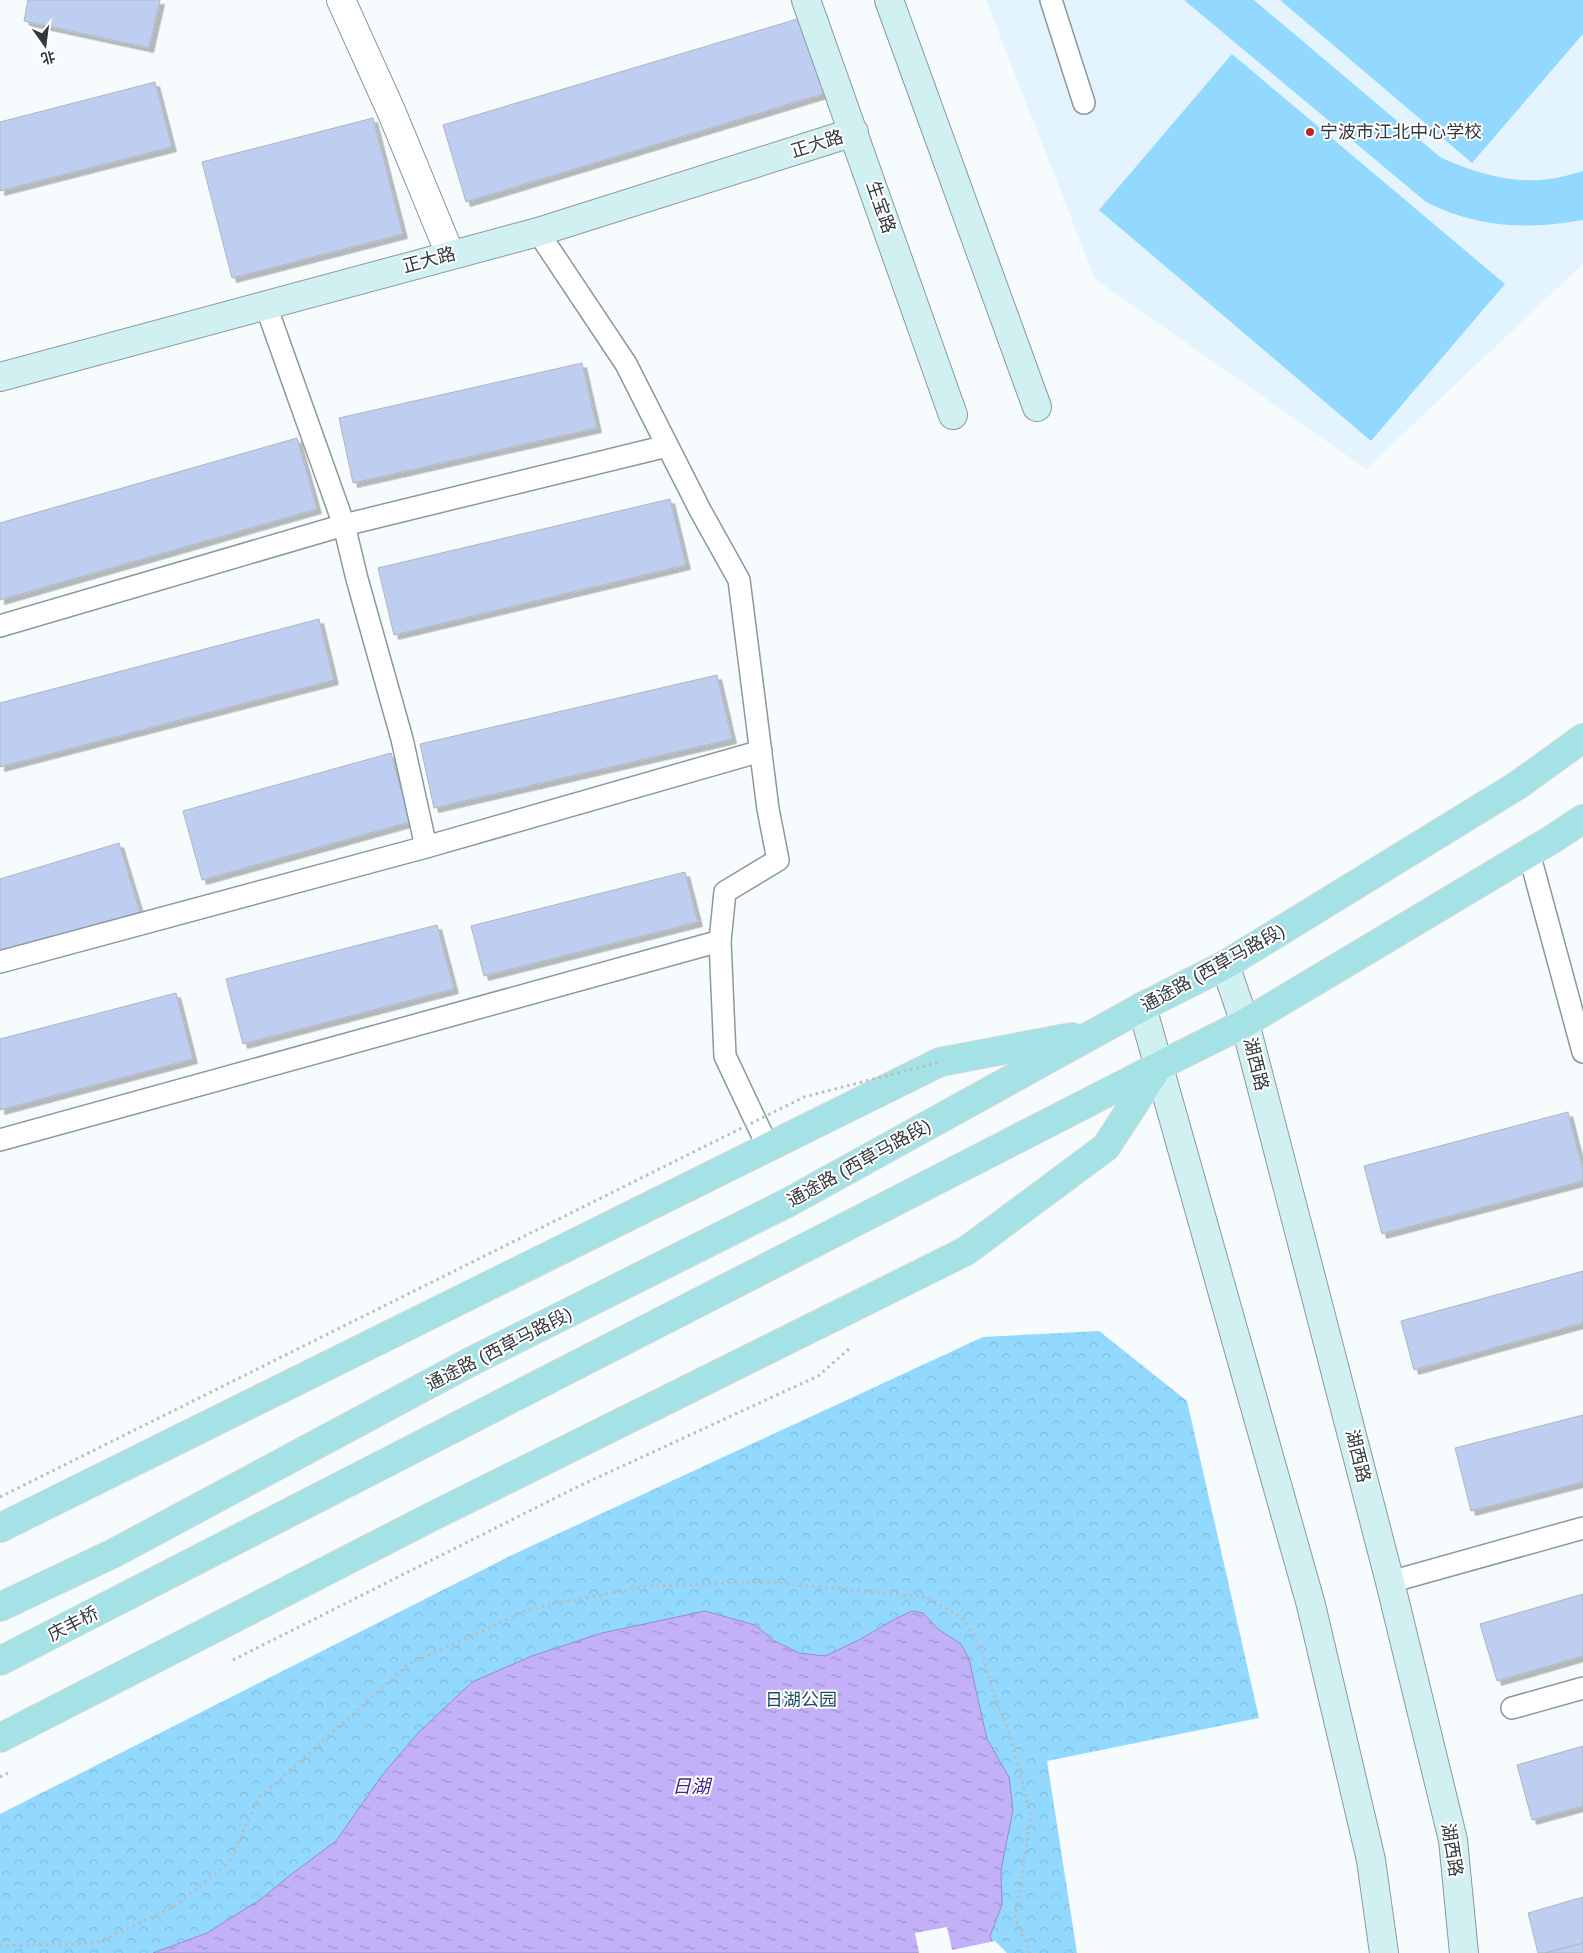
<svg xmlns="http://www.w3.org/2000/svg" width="1583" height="1953" font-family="Arial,'Noto Sans SC',sans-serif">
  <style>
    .built { fill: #e4f4fe }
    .park { fill: url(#park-crowns) }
    .garden { fill: #93d9ff }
    .water { fill: url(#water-ripples); stroke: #978dc0 }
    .pier { fill: #f6fbfe }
    .building { fill: #bdcef0; stroke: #b0b5c0; filter: url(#shadow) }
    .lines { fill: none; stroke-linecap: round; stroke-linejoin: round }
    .lane-casing { stroke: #8c989f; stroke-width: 24 }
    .street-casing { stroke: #8c989f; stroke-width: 30 }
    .secondary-casing { stroke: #8c989f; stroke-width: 30 }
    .primary-casing { stroke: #d6d7d8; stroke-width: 30 }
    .path { stroke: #b8bdc0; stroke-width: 3; stroke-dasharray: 2.5 4; stroke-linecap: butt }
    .lane { stroke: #fff; stroke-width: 21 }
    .street { stroke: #fff; stroke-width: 28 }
    .secondary { stroke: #d1f0f2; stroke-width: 28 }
    .primary { stroke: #a4e2e5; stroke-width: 28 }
    .path-bridge { stroke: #b8bdc0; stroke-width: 3; stroke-dasharray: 2.5 4; stroke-linecap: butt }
    .poi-dot { fill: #b7291f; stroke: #fff; stroke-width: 2 }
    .labels { text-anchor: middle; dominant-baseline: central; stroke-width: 4; stroke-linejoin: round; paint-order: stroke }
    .poi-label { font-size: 18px; fill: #34393c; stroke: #fff; text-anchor: start }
    .street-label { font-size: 18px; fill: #34393c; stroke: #fff }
    .park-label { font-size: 18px; fill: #1d4c62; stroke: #fff }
    .water-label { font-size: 19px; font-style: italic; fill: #4a2388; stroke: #fff }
  </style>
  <defs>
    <pattern id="park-crowns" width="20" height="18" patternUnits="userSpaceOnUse" patternTransform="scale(1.25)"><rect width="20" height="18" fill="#93d9ff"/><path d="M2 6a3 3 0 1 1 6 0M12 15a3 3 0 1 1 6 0" fill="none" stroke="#7fbbdb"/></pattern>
    <pattern id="water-ripples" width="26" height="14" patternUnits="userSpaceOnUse" patternTransform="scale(1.25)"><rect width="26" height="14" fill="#c2b1f9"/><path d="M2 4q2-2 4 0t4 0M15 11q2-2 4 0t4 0" fill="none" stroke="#9e91cb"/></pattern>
    <filter id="shadow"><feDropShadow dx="4.5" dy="4.5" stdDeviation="0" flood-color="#0004"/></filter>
  </defs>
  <rect width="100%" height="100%" fill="#f6fbfe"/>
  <!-- built -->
  <polygon class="built" points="986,0 1583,0 1583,264 1366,469 1095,279"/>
  <!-- park -->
  <polygon class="park" points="1099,1331 1187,1401 1259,1718 1047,1761 1077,1953 0,1953 0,1814 512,1555 983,1337"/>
  <!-- garden -->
  <g class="garden">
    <path d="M1184 0H1254L1440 157C1475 173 1510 184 1549 179 1560 178 1572 174 1583 171V220C1529 230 1476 228 1426 202Z"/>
    <polygon points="1280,0 1583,0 1583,34 1472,163"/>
    <polygon points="1232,54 1505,284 1371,441 1099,210"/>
  </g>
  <!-- water -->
  <polygon class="water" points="705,1611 755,1625 773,1640 799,1653 825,1656 861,1639 893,1620 912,1611 923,1613 938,1629 961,1644 969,1659 987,1739 1009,1777 1013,1810 1001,1870 1002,1905 990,1936 994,1946 1004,1953 153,1953 207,1933 261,1899 293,1873 336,1841 383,1774 418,1733 472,1682 532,1656 602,1633"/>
  <!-- pier -->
  <polygon class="pier" points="947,1927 952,1950 995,1941 1007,1953 919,1953 915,1933"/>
  <!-- building -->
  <g class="building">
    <polygon points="28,0 160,0 149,48 24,21"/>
    <polygon points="804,17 826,93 466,202 443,125"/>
    <polygon points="155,82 172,147 0,191 0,122"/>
    <polygon points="373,118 403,234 232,278 202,162"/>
    <polygon points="582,363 597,428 353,483 339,418"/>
    <polygon points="297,438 317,509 0,600 0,523"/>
    <polygon points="670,499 686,565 394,635 378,568"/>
    <polygon points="319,619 334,680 0,767 0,703"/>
    <polygon points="717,675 732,739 434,808 420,744"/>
    <polygon points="391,753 410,822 202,880 183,811"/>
    <polygon points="119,843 140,912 0,953 0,879"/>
    <polygon points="685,872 698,922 484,976 471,926"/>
    <polygon points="437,925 454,989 243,1044 226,979"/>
    <polygon points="176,993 193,1059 0,1110 0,1039"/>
    <polygon points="1568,1112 1583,1170 1583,1181 1382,1234 1364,1166"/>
    <polygon points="1583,1271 1583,1323 1414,1370 1401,1321"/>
    <polygon points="1583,1415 1583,1482 1471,1511 1455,1448"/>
    <polygon points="1583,1594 1583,1656 1497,1681 1480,1624"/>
    <polygon points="1583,1746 1583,1806 1532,1820 1517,1765"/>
    <polygon points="1583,1897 1583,1953 1538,1953 1528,1913"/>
    <polygon points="1583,1943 1583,1953 1545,1953"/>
  </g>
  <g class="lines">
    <!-- lane casing -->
    <g class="lane-casing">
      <g id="lane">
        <polyline points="1051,0 1084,103"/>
        <polyline points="266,306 344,525 357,579 402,739 426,847"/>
        <polyline points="0,626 344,525 667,446"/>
        <polyline points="1529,853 1583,1052"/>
        <polyline points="720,941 725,1056 768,1147"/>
        <polyline points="0,962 426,847 761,751"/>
        <polyline points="0,1140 720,941 725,892 778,860 768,809 739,580 700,510 626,364 538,232"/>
        <polyline points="1390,1582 1583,1528"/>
        <polyline points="1512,1708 1583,1688"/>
      </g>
    </g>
    <!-- street casing -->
    <g class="street-casing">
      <polyline id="street" points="341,0 392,113 450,254"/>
    </g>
    <!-- secondary casing -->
    <g class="secondary-casing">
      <g id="secondary">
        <polyline points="806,0 953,415"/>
        <polyline points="889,0 1037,407"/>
        <polyline points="0,377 538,232 854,132"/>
        <polyline points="1225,965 1245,1023 1390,1582 1453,1840 1464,1953"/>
        <polyline points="1142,1007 1311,1605 1371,1860 1384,1953"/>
      </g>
    </g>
    <!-- primary casing -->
    <g class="primary-casing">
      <g id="primary">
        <polyline points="0,1528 940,1062 1072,1037"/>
        <polyline points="0,1607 114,1553 470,1362 789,1202 1142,1007 1225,965 1518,785 1583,738"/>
        <polyline points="0,1661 1159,1066 1245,1023 1551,840 1583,819"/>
        <polyline points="0,1738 437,1514 966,1251 1106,1147 1158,1067"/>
      </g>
    </g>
    <!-- path -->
    <g class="path">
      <polyline points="233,1660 577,1487 818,1376 849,1349"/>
      <polyline points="0,1777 8,1773"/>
      <polyline points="0,1946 96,1943 174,1907 228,1863 259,1798 407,1665 530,1609 648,1586 770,1582 927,1597 963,1618 979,1644 994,1694 1009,1731 1031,1817 1015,1918 1030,1953"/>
    </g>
    <!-- lane -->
    <use href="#lane" class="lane"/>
    <!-- street -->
    <use href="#street" class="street"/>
    <!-- secondary -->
    <use href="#secondary" class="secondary"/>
    <!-- primary -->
    <use href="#primary" class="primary"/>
    <!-- path-bridge -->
    <polyline class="path-bridge" points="0,1497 804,1097 940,1062"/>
  </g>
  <!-- markers -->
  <circle class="poi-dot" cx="1310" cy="132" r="5"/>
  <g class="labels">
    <!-- poi labels -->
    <g class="poi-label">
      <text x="1320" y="132">宁波市江北中心学校</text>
    </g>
    <!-- street labels -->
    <g class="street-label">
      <text transform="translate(817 144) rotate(-17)">正大路</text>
      <text transform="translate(881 207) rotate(71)">生宝路</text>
      <text transform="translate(429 260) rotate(-15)">正大路</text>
      <text transform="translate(1213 968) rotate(-29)">通途路 (西草马路段)</text>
      <text transform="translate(1256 1064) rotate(76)">湖西路</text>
      <text transform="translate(859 1163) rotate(-29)">通途路 (西草马路段)</text>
      <text transform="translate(499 1349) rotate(-27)">通途路 (西草马路段)</text>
      <text transform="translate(1358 1456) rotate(76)">湖西路</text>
      <text transform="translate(73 1624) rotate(-27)">庆丰桥</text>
      <text transform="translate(1452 1850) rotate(81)">湖西路</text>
    </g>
    <!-- park labels -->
    <g class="park-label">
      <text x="801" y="1700">日湖公园</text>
    </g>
    <!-- water labels -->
    <g class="water-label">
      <text x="691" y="1786">日湖</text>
    </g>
  </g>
  <!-- north arrow -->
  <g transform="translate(45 45) rotate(166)" stroke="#ffffff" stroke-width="4" paint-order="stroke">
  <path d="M0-4L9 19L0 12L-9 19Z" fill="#34393c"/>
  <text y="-8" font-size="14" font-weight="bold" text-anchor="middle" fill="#34393c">北</text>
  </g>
</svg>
